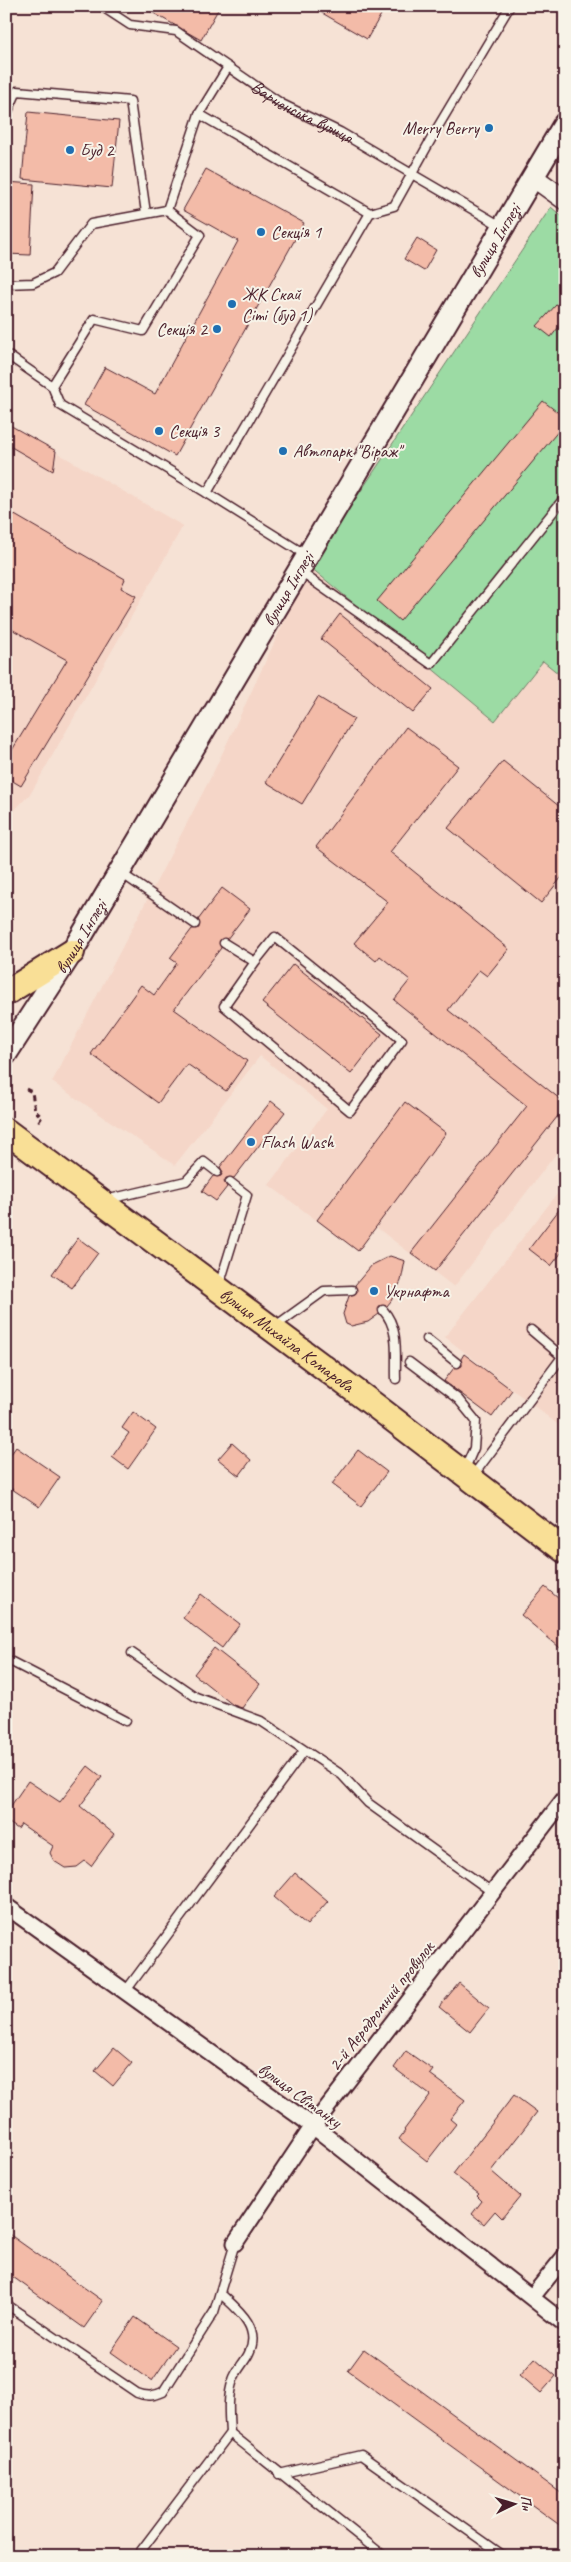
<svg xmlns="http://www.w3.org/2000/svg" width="571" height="2562" font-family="Caveat,sans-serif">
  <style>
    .built { fill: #f5d6c8 }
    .green { fill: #9cdba4; stroke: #737d68 }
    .building { fill: #f3bba8; stroke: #4a1f2b }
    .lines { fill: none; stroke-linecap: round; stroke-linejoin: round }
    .service-casing { stroke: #4a1f2b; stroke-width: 11 }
    .minor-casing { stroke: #4a1f2b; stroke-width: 19 }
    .tertiary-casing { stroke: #4a1f2b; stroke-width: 22 }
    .secondary-casing { stroke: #4a1f2b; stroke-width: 25 }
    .primary-casing { stroke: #4a1f2b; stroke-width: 28 }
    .path { stroke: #4a1f2b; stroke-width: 3; stroke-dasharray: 5 4; stroke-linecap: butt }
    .service { stroke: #f7f3e8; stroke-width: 8 }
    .minor { stroke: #f7f3e8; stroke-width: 15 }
    .tertiary { stroke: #f7f3e8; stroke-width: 19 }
    .secondary { stroke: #f7f3e8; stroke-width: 21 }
    .primary { stroke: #f9df96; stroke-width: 24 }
    .poi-dot { fill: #1f6fb2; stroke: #f7f3e8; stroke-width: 2 }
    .labels { text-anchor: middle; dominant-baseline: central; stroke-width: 4; stroke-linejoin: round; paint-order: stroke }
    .street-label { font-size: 18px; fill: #4a1f2b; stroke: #f7f3e8 }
    .poi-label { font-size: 18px; fill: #4a1f2b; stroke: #f7f3e8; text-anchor: start }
  </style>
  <rect width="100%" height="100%" fill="#f6e2d5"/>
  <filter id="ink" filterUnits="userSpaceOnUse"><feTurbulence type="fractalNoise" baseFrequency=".02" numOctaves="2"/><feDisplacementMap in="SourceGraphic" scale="10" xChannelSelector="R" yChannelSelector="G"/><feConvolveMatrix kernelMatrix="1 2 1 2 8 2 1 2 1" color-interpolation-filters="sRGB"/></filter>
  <g filter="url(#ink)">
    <!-- built -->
    <g class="built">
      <polygon points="6,423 183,526 31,793 6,819"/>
      <polygon points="310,567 495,720 543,661 565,679 565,1142 454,1287 376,1227 358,1251 269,1185 327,1109 260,1056 175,1165 52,1082 212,775"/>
      <polygon points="565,1184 565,1430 445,1337"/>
    </g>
    <!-- green -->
    <polygon class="green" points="551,207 565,219 565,679 543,661 495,721 310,567"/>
    <!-- building -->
    <g class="building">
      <polygon points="141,6 220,6 201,40"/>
      <polygon points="310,6 370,6 382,13 367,39"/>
      <polygon points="28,112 119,121 112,188 22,179"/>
      <polygon points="206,169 304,223 175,456 84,405 105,367 155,394 238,241 183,210"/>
      <polygon points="6,182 34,184 30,255 6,254"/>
      <polygon points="417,238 436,250 424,271 404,259"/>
      <polygon points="565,295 565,319 551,337 537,326"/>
      <polygon points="543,401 565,418 565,423 400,621 377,601"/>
      <polygon points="6,423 56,451 53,471 6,444"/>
      <polygon points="6,510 125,579 121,588 136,596 21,786 6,777 6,760 67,660 6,626"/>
      <polygon points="340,614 433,689 413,713 321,639"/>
      <polygon points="318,697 354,719 302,804 266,782"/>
      <polygon points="406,727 458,766 390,852 509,949 487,976 479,970 448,1010 565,1103 565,1107 435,1271 411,1253 527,1106 394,1000 410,980 380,956 376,961 354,943 388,902 316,847"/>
      <polygon points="503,761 565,811 565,873 541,903 448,828"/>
      <polygon points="222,888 250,909 227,939 220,940 221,948 174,1009 247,1061 226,1091 187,1064 158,1103 91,1054 141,985 154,995 177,963 170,958 192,929 199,928 198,920"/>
      <polygon points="293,964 382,1034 351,1074 262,1003"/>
      <polygon points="271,1101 285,1112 234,1178 226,1178 224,1182 227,1187 216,1201 202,1191 213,1176 221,1176 223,1172 220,1167"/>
      <polygon points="405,1102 446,1133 358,1251 317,1220"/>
      <polygon points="565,1202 565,1248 551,1266 529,1249"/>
      <polygon points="78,1238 98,1253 72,1288 52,1274"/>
      <polygon points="390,1256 405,1261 401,1281 391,1301 387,1306 379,1306 379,1314 368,1322 351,1326 346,1324 343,1314 349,1296 357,1292 355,1285 372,1265"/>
      <polygon points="464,1354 512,1390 492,1417 444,1381 454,1368 462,1366 461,1359"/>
      <polygon points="133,1412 156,1429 128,1469 112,1457 129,1433 122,1428"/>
      <polygon points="232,1443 251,1460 239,1476 218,1459"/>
      <polygon points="16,1447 60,1477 39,1507 6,1485 6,1461"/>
      <polygon points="358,1450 387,1472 361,1506 332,1484"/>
      <polygon points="545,1587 565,1604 565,1652 521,1615"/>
      <polygon points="201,1594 240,1624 222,1648 183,1618"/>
      <polygon points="214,1648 260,1684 242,1708 233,1705 194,1674"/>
      <polygon points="88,1766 102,1777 80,1806 114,1834 91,1866 85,1861 77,1867 65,1868 54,1861 50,1853 53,1846 21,1824 18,1829 6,1821 6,1813 28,1781 60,1802"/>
      <polygon points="295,1873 328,1901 307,1925 274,1897"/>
      <polygon points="459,1983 489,2008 470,2032 439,2007"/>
      <polygon points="114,2048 132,2063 113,2086 95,2071"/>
      <polygon points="406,2051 433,2070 430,2074 465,2100 450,2119 456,2124 427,2161 399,2139 405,2131 404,2130 430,2095 394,2068"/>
      <polygon points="514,2095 537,2112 491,2171 520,2196 502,2218 495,2211 484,2224 472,2214 482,2201 477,2196 479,2194 453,2174"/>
      <polygon points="6,2232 103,2301 84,2328 6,2272"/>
      <polygon points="135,2317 176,2346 152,2381 111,2352"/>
      <polygon points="364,2349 565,2496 565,2529 348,2371"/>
      <polygon points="535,2358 556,2376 541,2393 520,2375"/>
    </g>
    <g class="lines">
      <!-- service casing -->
      <g class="service-casing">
        <g id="service">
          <path id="s1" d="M101 6 130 25 176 31 282 104 340 132 501 226"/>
          <polyline points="228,67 199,114 370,213"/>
          <polyline points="6,116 17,91 130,101 146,213"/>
          <polyline points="167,210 199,114"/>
          <polyline points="6,284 33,283 54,273 91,224 167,210 200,235 143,331 94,319 52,386 60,405 207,493"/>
          <polyline points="6,354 52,386"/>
          <polyline points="306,555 207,493 370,213 394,206 439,125 510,6"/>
          <polyline points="299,571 431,664 565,497"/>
          <polyline points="121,873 195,924"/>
          <polyline points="224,943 255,962 275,937 402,1040 350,1111 224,1006 255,962"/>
          <polyline points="105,1200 186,1181 204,1162 217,1172"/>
          <polyline points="219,1286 247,1195 230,1182"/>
          <path d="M383 1310C400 1329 395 1355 396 1379"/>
          <polyline points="274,1327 324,1291 352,1290"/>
          <polyline points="531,1330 565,1359"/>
          <polyline points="427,1339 457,1363"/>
          <polyline points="409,1362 458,1399 476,1421 474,1448 464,1471"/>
          <polyline points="472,1477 562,1357"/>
          <polyline points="132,1653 196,1697 261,1721 342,1775 368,1803 492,1892"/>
          <polyline points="6,1659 126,1721"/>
          <polyline points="125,1992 304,1751"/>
          <path d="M6 2304 137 2393C147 2397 154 2396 163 2392L214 2312 235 2243"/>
          <polyline points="230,2433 384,2556"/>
          <polyline points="279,2474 361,2455 504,2556"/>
          <path d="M137 2556 230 2433C229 2415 227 2397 233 2380 236 2370 245 2362 249 2353 262 2327 236 2308 220 2293"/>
        </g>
      </g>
      <!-- minor casing -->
      <g class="minor-casing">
        <g id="minor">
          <polyline points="6,1906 313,2126 565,2324"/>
          <polyline points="235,2243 313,2126 565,1798"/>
          <polyline points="532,2297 565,2256"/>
        </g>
      </g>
      <!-- tertiary casing -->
      <g class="tertiary-casing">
        <polyline id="tertiary" points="533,177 565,200"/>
      </g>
      <!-- secondary casing -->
      <g class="secondary-casing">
        <g id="secondary">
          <path id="s2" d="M6 1054 72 952 565 123"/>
        </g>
      </g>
      <!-- primary casing -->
      <g class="primary-casing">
        <g id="primary">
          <polyline points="6,993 72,952"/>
          <path id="s3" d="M6 1131 373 1404 565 1551"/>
        </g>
      </g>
      <!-- path -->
      <g class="path">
        <polyline points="26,1089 32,1092 35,1111 42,1117 37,1124"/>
        <polyline points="6,1168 10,1162"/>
      </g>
      <!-- service -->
      <use href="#service" class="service"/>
      <!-- minor -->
      <use href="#minor" class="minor"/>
      <!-- tertiary -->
      <use href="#tertiary" class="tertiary"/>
      <!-- secondary -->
      <use href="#secondary" class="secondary"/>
      <!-- primary -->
      <use href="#primary" class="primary"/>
    </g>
  </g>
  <!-- markers -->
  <g class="poi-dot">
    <circle cx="489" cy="128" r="5"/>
    <circle cx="70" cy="150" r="5"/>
    <circle cx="261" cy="232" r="5"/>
    <circle cx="232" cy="304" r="5"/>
    <circle cx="217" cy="329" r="5"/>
    <circle cx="159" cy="431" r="5"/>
    <circle cx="283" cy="451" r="5"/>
    <circle cx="251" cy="1142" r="5"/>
    <circle cx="374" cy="1291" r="5"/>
  </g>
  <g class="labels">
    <!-- street labels -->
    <g class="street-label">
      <text stroke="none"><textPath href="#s1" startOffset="231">Варненська вулиця</textPath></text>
      <text stroke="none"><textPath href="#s2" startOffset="949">вулиця Інглезі</textPath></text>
      <text stroke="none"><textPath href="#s2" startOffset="544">вулиця Інглезі</textPath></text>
      <text stroke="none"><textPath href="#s2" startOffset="139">вулиця Інглезі</textPath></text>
      <text stroke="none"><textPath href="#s3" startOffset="350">вулиця Михайла Комарова</textPath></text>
      <text transform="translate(381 2006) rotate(-52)">2-й Аеродромний провулок</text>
      <text transform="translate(300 2095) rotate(36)">вулиця Світанку</text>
    </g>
    <!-- poi labels -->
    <g class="poi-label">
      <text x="479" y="128" text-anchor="end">Merry Berry</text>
      <text x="80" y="150">Буд 2</text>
      <text x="271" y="232">Секція 1</text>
      <text x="242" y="294">ЖК Скай<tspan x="242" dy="21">Сіті (буд 1)</tspan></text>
      <text x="207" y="329" text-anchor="end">Секція 2</text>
      <text x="169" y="431">Секція 3</text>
      <text x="293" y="451">Автопарк "Віраж"</text>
      <text x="261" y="1142">Flash Wash</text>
      <text x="384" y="1291">Укрнафта</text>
    </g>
  </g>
  <!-- margin -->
  <rect width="571" height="2562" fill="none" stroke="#f7f3e8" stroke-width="25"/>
  <rect x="12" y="12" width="546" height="2537" fill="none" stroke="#4a1f2b" stroke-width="2" filter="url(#ink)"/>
  <!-- north arrow -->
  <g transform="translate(514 2504) rotate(85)" stroke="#f7f3e8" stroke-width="4" paint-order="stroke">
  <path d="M0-4L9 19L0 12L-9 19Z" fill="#4a1f2b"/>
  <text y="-8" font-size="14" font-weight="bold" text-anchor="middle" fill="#4a1f2b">Пн</text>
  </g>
</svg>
